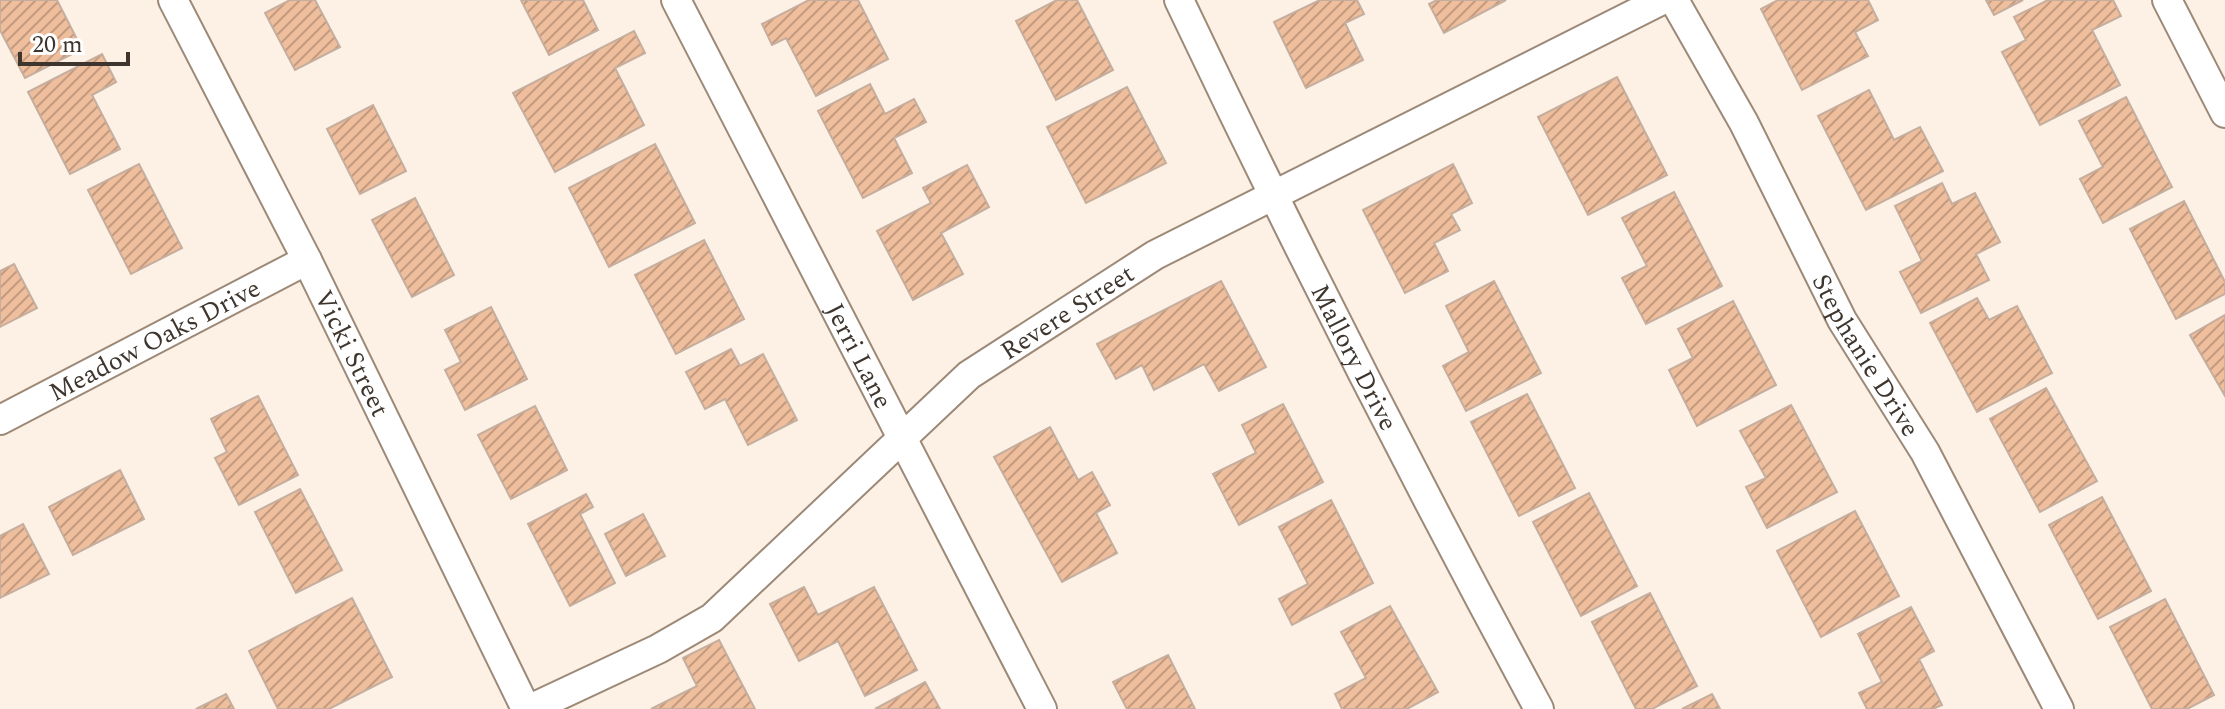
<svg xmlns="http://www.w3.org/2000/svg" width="2225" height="709" viewBox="0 0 2225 709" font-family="Spectral,serif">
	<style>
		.building { fill: url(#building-hatch); stroke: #c5ae9e; stroke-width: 2 }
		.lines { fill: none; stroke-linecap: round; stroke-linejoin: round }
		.street-casing { stroke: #9c8977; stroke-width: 32 }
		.street { stroke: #fff; stroke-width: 28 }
		.labels { text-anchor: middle; stroke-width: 7; stroke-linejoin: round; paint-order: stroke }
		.street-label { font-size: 26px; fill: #3e362e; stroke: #fff }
	</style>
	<defs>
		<pattern id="building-hatch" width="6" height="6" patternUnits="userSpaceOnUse" patternTransform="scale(2)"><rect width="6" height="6" fill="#efbe9c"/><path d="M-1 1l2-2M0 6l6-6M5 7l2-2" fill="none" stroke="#c39b80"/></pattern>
	</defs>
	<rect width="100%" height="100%" fill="#fdf0e4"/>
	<!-- building -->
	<g class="building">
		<path d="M0,0H57L82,49L25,78L0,30Z"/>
		<path d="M290,0H315L340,47L295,70L265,13Z"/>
		<path d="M521,0H583L598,30L549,55Z"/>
		<path d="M809,0H858L888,59L816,96L786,38L772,45L762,24Z"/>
		<path d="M1057,0H1077L1113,70L1056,100L1016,21Z"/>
		<path d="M1320,0H1357L1364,14L1345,23L1363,60L1306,88L1274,22Z"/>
		<path d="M1437,0H1506L1444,33L1429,4Z"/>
		<path d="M1778,0H1868L1878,20L1855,32L1868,56L1802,90L1761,9Z"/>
		<path d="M1986,0H2023L1994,15Z"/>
		<path d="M2048,0H2113L2121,16L2092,30L2120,85L2040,125L2002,52L2026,40L2014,17Z"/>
		<path d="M634,31L645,53L615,68L644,125L555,172L513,93Z"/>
		<path d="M102,54L116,82L92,95L120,149L70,174L28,92Z"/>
		<path d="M1617,77L1667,175L1588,215L1538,117Z"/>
		<path d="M870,84L885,114L914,99L926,122L894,138L912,173L863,198L818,111Z"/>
		<path d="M1127,87L1166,163L1086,203L1047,127Z"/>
		<path d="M1869,90L1894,140L1920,127L1943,171L1866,210L1818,116Z"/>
		<path d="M2126,97L2172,187L2103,223L2080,179L2103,167L2079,121Z"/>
		<path d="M373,105L406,171L360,194L327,129Z"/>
		<path d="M655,144L695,223L609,267L569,188Z"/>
		<path d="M139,164L182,248L131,274L88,190Z"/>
		<path d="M1453,164L1472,203L1451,214L1460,230L1434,243L1448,271L1405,293L1363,210Z"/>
		<path d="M967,165L989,207L941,233L963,274L913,300L877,231L931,203L923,188Z"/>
		<path d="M1942,183L1952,204L1975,193L2000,242L1976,254L1989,280L1921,313L1900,272L1922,261L1895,206Z"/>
		<path d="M1674,192L1722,286L1646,324L1622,278L1647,266L1622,218Z"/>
		<path d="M415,198L454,275L412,297L372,220Z"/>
		<path d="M2184,201L2225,282V294L2176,319L2130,229Z"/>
		<path d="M704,240L744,319L676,354L635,275Z"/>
		<path d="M14,264L37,308L0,327V271Z"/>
		<path d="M1221,281L1266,367L1219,391L1204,364L1154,390L1142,365L1116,379L1097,344Z"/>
		<path d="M1494,281L1541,373L1466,411L1443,366L1469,352L1446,306Z"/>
		<path d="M1977,298L1989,320L2017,306L2052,373L1977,412L1930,323Z"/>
		<path d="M1733,301L1776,385L1697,426L1669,370L1693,358L1678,329Z"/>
		<path d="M491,307L527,379L465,410L445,370L461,362L445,330Z"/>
		<path d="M2225,315V396L2190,335Z"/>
		<path d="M731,349L740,366L763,354L797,420L748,445L725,399L705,409L686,372Z"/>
		<path d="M2046,388L2097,481L2040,512L1990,419Z"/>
		<path d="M1527,394L1575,488L1519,516L1471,422Z"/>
		<path d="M258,396L298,475L239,505L215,458L227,452L211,419Z"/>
		<path d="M1283,404L1323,482L1239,525L1213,474L1256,453L1242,425Z"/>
		<path d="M1791,405L1837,492L1767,528L1746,487L1766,478L1740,431Z"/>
		<path d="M535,406L567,470L511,499L478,435Z"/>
		<path d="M1050,427L1078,480L1092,472L1110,505L1096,513L1117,553L1062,582L994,457Z"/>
		<path d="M120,470L144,519L73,555L49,507Z"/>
		<path d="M300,489L342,570L296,593L255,512Z"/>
		<path d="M1589,493L1637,586L1581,616L1533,522Z"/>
		<path d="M586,494L593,507L580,514L615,583L570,606L528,524Z"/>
		<path d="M2102,497L2151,591L2098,619L2049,525Z"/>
		<path d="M1331,500L1373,583L1292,625L1279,599L1308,584L1279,527Z"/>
		<path d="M1855,511L1899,596L1821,637L1777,551Z"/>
		<path d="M643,514L665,556L626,576L605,534Z"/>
		<path d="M23,524L49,574L0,598V536Z"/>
		<path d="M804,587L818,615L874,587L917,670L865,696L838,641L799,661L770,604Z"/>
		<path d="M1650,593L1697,686L1652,709H1636L1592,622Z"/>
		<path d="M352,598L392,677L329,709H278L249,651Z"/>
		<path d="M2165,599L2214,695L2187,709H2152L2110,627Z"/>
		<path d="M1390,606L1438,692L1407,709H1342L1335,694L1366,678L1341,632Z"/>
		<path d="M1911,607L1934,651L1919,659L1942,705L1933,709H1867L1859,693L1882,682L1858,634Z"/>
		<path d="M719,640L755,709H651L697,686L683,658Z"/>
		<path d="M1168,655L1195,709H1127L1113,682Z"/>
		<path d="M925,682L940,709H875Z"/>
		<path d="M226,694L234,709H196Z"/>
		<path d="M1712,694L1720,709H1682Z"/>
	</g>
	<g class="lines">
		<defs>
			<g id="street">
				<path id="s1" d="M173,0L307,260L526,709"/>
				<path id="s2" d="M676,0L1042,709"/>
				<path id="s3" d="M1179,0C1293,240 1413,476 1539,709"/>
				<path id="s4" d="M1674,0L1744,123L1842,320L1925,452L2059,709"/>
				<path d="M2167,0L2225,113"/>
				<path id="s5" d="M0,420L307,260"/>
				<path id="s6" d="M530,709L658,649L712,618L969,375L1155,255L1662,0"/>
			</g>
		</defs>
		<!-- street casing -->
		<use href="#street" class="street-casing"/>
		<!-- street -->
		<use href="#street" class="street"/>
	</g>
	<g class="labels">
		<!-- street labels -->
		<g class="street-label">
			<text dy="9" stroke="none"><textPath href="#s6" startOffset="674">Revere Street</textPath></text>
			<text dy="9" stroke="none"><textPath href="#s5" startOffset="174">Meadow Oaks Drive</textPath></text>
			<text dy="9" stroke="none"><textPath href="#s1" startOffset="396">Vicki Street</textPath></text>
			<text dy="9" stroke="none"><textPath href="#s4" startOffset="404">Stephanie Drive</textPath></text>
			<text dy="9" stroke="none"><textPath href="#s2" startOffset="400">Jerri Lane</textPath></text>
			<text dy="9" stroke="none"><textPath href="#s3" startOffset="398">Mallory Drive</textPath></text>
		</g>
	</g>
	<!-- scale -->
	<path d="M20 52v12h108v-12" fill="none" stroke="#3e362e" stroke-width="4"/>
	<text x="32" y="52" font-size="24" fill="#3e362e" stroke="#ffffff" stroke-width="6" paint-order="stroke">20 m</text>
</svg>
